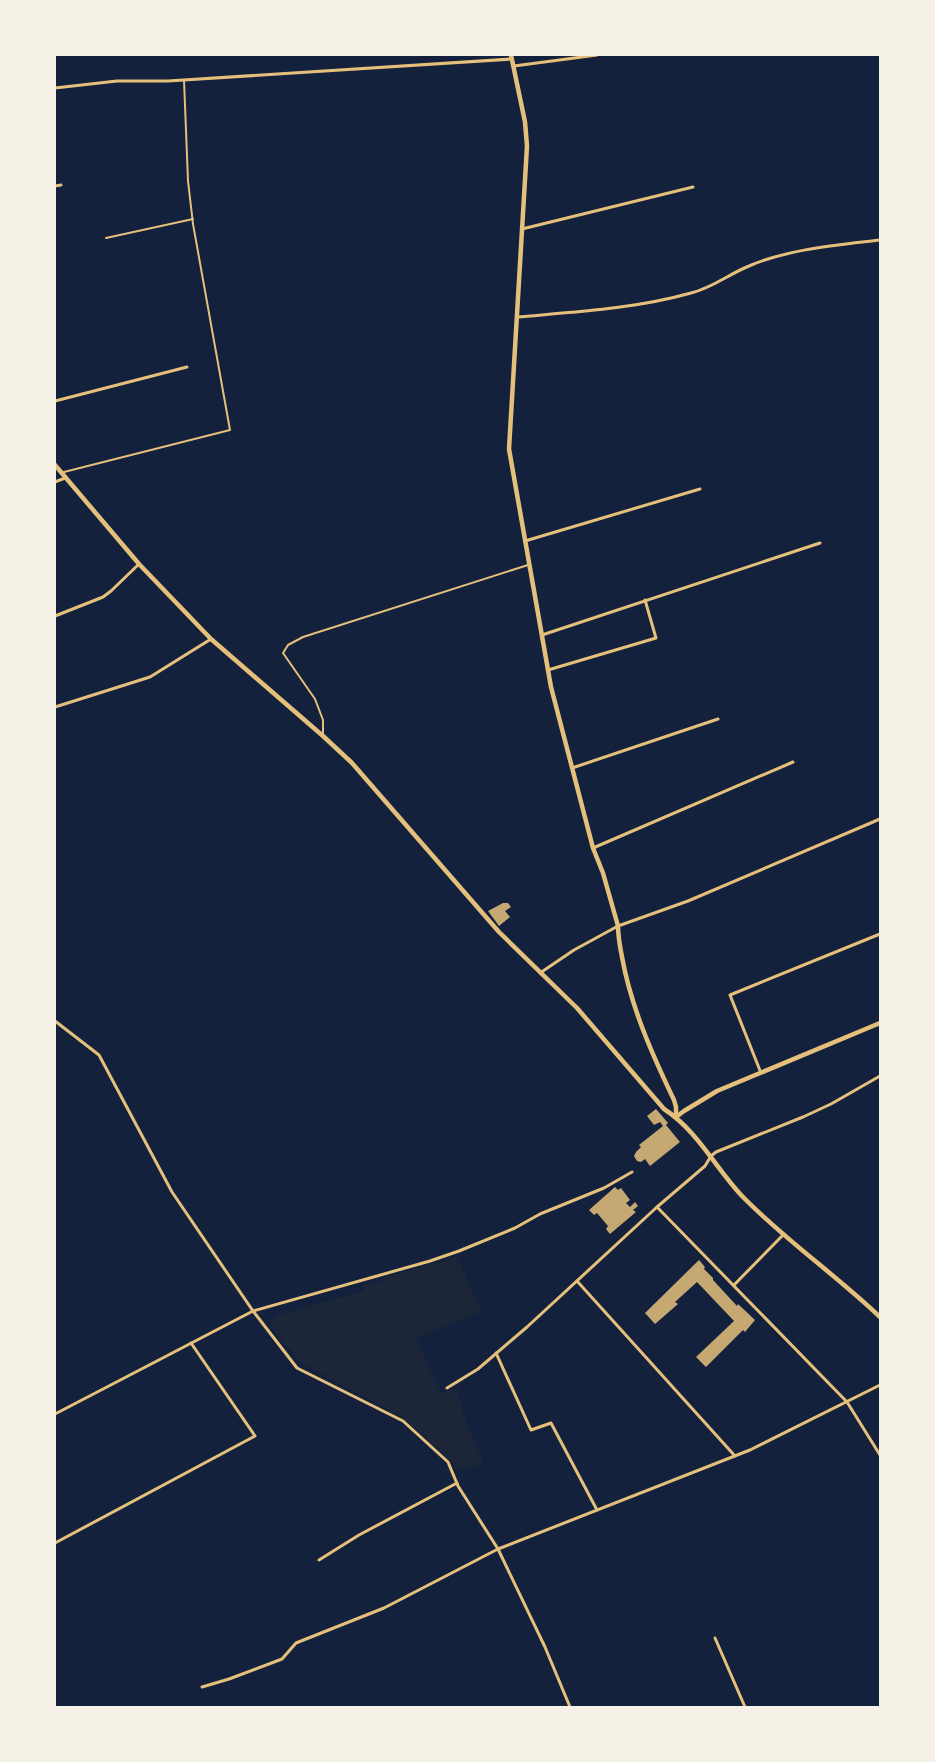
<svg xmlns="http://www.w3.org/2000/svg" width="935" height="1762" viewBox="0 0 935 1762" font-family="Arial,sans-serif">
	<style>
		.green { fill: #1d2539 }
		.building { fill: #c6a872 }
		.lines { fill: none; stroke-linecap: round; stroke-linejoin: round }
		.service { stroke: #e5c07b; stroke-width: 2 }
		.minor { stroke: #e5c07b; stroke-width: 3 }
		.tertiary { stroke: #e5c07b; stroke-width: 4.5 }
		.secondary { stroke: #e5c07b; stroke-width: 4.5 }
	</style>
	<rect width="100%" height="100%" fill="#14213d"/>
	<!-- green -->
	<path class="green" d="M457,1257L481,1311L416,1339L441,1393L457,1387L465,1420L484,1463L459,1471L450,1459L401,1417L303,1364L273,1330L271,1321L277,1315L365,1291L363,1285L382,1281V1278Z"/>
	<!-- building -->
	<g class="building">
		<path d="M503,903H508L511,907L505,911L510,917L499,926L488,911Z"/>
		<path d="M656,1109L668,1123L666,1125L680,1142L650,1166L645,1159L641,1162L637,1161L634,1156L636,1152L641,1147L639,1145L663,1126L660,1122L654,1125L647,1116Z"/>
		<path d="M615,1187L618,1190L621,1188L630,1200L626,1203L630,1207L635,1202L638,1206L633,1210L636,1212L610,1234L606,1229L608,1226L597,1213L594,1215L589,1210Z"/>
		<path d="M699,1260L705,1267L704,1269L713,1278V1280L737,1306L738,1304L755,1320L745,1332L743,1330L706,1367L696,1357L734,1321L697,1282L675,1302L678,1304L655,1324L645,1313Z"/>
	</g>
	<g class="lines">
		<!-- service -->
		<g class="service">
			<path d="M106,238L193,219"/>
			<path d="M64,472L230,430L193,224L188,181L184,80"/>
			<path d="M323,736V720L315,699L283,653L288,645L303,637L528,565"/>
		</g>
		<!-- minor -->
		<g class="minor">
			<path d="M514,66L597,55"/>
			<path d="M55,88L117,81H168L512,59"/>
			<path d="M55,186L61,185"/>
			<path d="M522,229L693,187"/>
			<path d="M517,317C574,312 634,309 691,293C712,288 729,274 749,266C788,249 838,245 880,240"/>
			<path d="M55,401L187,367"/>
			<path d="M55,482L65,478"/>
			<path d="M525,541L700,489"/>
			<path d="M55,616L103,597L111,591L139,564"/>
			<path d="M542,635L820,543"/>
			<path d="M548,670L656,638L645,600"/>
			<path d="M55,707L150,677L211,639"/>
			<path d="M572,768L718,719"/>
			<path d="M593,848L793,762"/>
			<path d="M540,973L574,950L618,926L688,901L880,819"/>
			<path d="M55,1021L99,1055L172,1192L253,1311L297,1368L403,1421L448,1462L458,1486L498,1549L545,1647L570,1707"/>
			<path d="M761,1073L730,995L880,934"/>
			<path d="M657,1207L847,1402L880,1455"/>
			<path d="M577,1281L735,1456"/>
			<path d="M734,1285L784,1234"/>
			<path d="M496,1353L531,1430L551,1423L597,1510"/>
			<path d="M447,1388L478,1369L527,1327L657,1207L705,1166L711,1156L716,1152L803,1117L831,1104L880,1076"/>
			<path d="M55,1414L253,1311L430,1261L459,1251L515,1228L540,1214L604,1188L632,1172"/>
			<path d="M55,1543L255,1436L191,1343"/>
			<path d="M319,1560L359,1535L457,1483"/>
			<path d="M715,1638L745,1707"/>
			<path d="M202,1687L229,1679L282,1659L296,1643L384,1608L498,1549L750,1450L880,1385"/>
		</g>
		<!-- tertiary -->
		<g class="tertiary">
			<path d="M511,55L525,122L527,146L509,449L551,687L593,848L603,873L618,926C618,937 620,947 622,957C631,1007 652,1054 674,1100L676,1107V1117"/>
			<path d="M676,1117L684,1111L717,1091L880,1023"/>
		</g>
		<!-- secondary -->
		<path class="secondary" d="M55,465L139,564L211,639L323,736L352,763L499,932L577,1008L664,1109C698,1131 716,1169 743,1197C785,1240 836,1275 880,1317"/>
	</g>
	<!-- border -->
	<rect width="935" height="1762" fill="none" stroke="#f6f1e7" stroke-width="112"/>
</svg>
